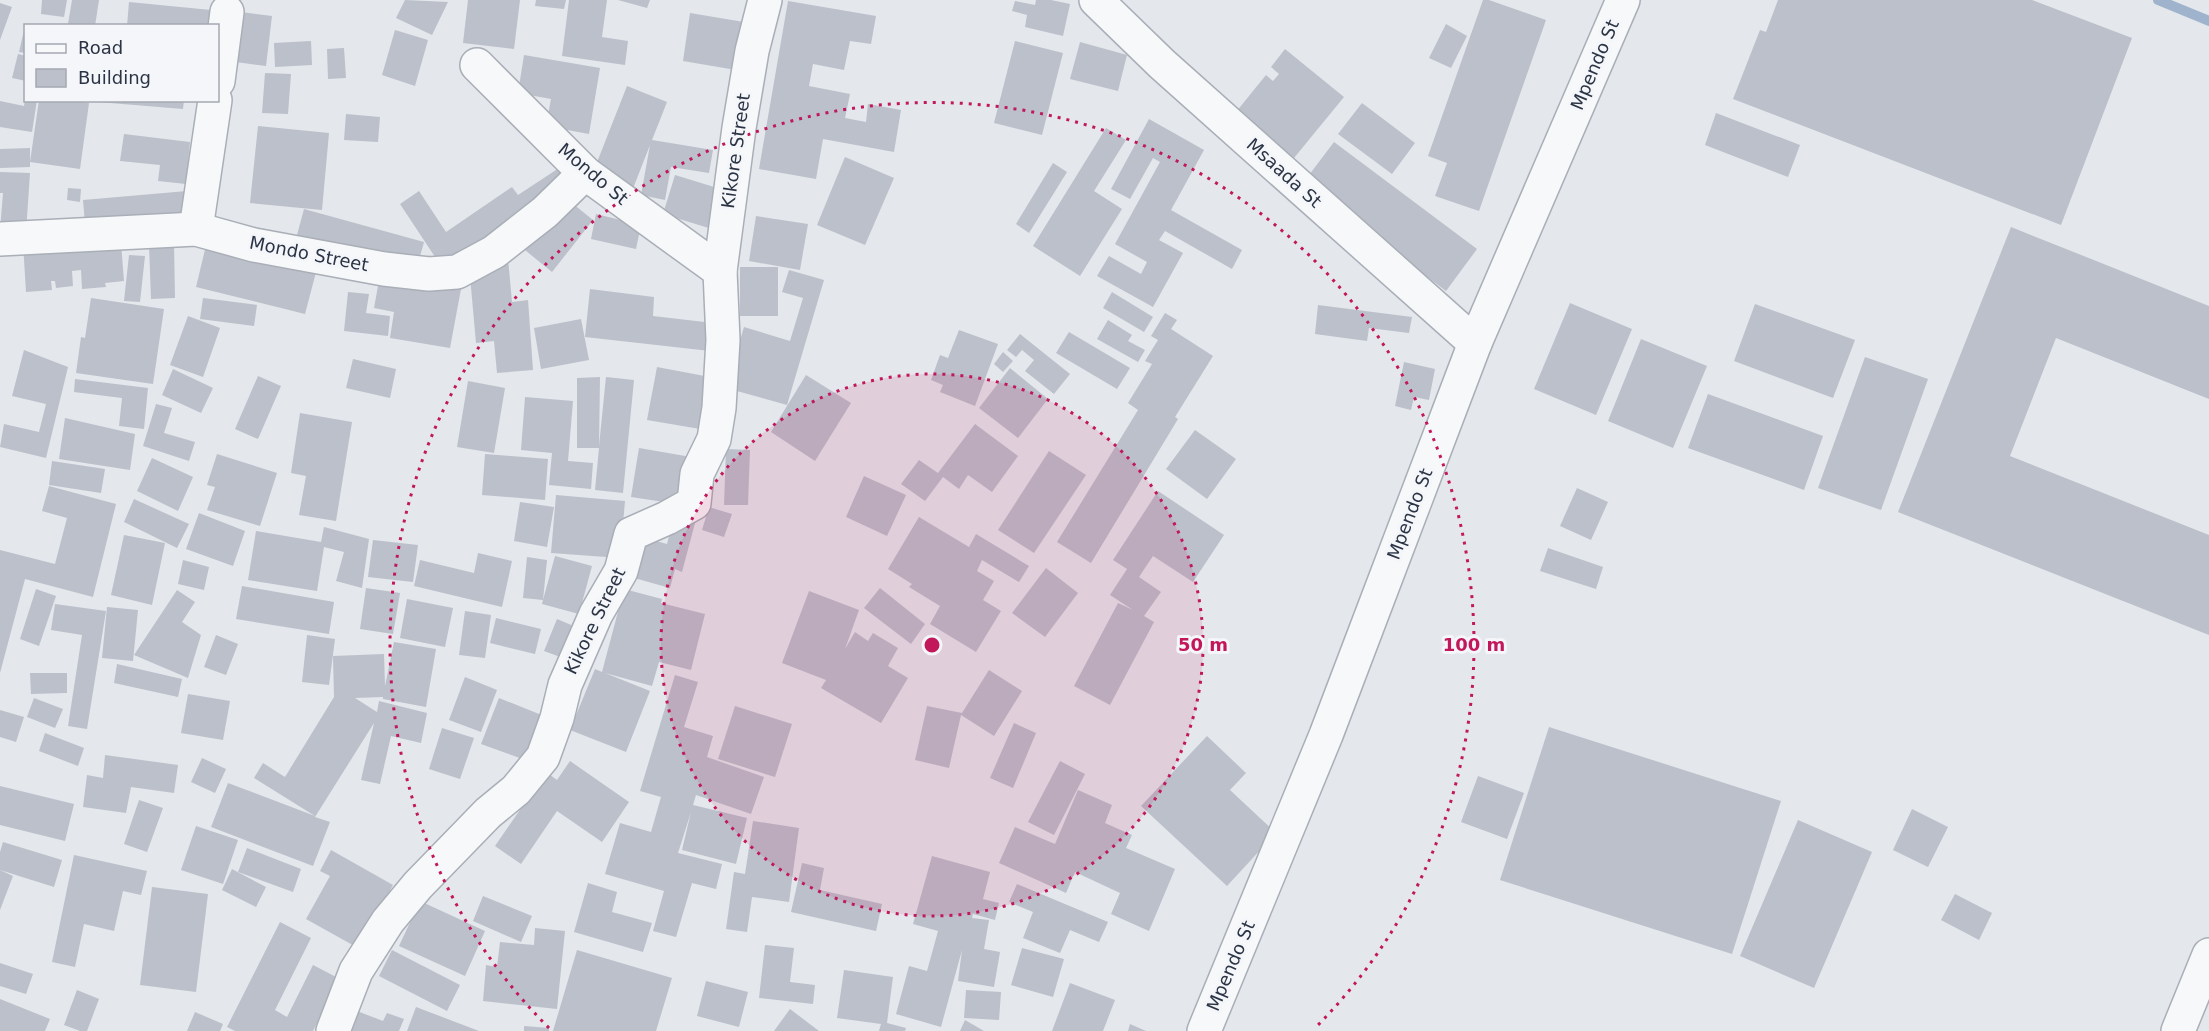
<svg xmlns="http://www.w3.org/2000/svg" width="2209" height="1031" viewBox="0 0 2209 1031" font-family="'DejaVu Sans',sans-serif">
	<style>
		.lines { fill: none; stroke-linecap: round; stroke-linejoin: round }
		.stream { stroke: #9fb4cc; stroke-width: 10 }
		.building { fill: #bbc0ca }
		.minor-casing { stroke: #a9aeb7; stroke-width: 36 }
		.minor { stroke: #f7f8fa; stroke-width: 33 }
		.ring { fill: none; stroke: #c2185b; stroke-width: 3; stroke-dasharray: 3 6 }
		.labels { text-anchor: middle; stroke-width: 6; stroke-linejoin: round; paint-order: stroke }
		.street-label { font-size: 18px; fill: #2b3445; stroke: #f4f6f9 }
		.centre { fill: #c2185b; stroke: #f4f6f9; stroke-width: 3 }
		.ring-label { font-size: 18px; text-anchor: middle; font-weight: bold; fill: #c2185b; stroke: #f4f6f9; stroke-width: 6; stroke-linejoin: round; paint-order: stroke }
	</style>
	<rect width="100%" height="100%" fill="#e4e7ec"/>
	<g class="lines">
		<!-- stream -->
		<path class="stream" d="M2158,0L2209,21"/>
	</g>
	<!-- building -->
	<g class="building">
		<path d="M42,0H67L64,17L41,14Z"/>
		<path d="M72,0H99L95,26L68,24Z"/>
		<path d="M405,0L448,2L432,35L396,18Z"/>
		<path d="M468,0H520L514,49L463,43Z"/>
		<path d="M536,0H566L564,9L535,6Z"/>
		<path d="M569,0H607L602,37L628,41L625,65L562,56Z"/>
		<path d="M618,0H650L647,8Z"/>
		<path d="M1036,0H1051L1070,4L1063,36L1025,27L1027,15L1012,11L1015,1L1035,5Z"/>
		<path d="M1483,0H1489L1546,20L1479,211L1435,196L1447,163L1428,156Z"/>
		<path d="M1778,0H2032L2132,38L2061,225L1733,99L1760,30L1766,32Z"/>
		<path d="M788,1L876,16L871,44L850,41L844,70L813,64L809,86L850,94L845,118L866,122L868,104L901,110L894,152L823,139L816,179L759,169Z"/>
		<path d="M129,2L211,10L209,26H127Z"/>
		<path d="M0,3L12,7L0,40Z"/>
		<path d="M234,11L272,16L266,66L228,61Z"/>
		<path d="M690,13L744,22L736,70L683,61Z"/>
		<path d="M1446,24L1467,36L1451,68L1429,58Z"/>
		<path d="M25,26H26V53L19,52Z"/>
		<path d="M395,30L428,40L415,86L382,75Z"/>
		<path d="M311,41L312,65L275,67L274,43Z"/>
		<path d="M1015,41L1063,53L1042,135L994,123Z"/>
		<path d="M1080,42L1127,55L1118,91L1070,79Z"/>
		<path d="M344,48L346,78L328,79L327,49Z"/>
		<path d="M1285,49L1344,97L1294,158L1236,112L1266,75L1273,81L1279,74L1271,67Z"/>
		<path d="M18,54L26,56V81L12,78Z"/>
		<path d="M524,55L600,68L589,134L546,126L551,99L518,93Z"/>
		<path d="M265,73L291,74L288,114L262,113Z"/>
		<path d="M627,86L667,102L652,140L713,150L709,173L671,167L665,200L641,195L650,145L632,191L592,175Z"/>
		<path d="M25,100H37L32,132L0,127V101L24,106Z"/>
		<path d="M39,100H68L89,103L80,169L30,162Z"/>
		<path d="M98,100H184L183,109L98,102Z"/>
		<path d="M1362,103L1415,143L1392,174L1338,134Z"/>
		<path d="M1716,113L1800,145L1788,177L1705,145Z"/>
		<path d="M346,114L380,117L378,142L344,140Z"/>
		<path d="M1149,119L1204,150L1171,210L1242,250L1232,269L1165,231L1159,240L1183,253L1153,307L1097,276L1109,256L1141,274L1147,262L1115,244L1160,162L1153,158L1130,199L1111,189Z"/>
		<path d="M258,126L329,133L322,210L250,203Z"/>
		<path d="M1106,128L1126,140L1094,191L1122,209L1080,276L1033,246Z"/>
		<path d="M124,134L190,142L186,184L158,181L160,165L120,161Z"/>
		<path d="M1334,142L1477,249L1446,291L1303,183Z"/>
		<path d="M30,148V167L0,168V149Z"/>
		<path d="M845,157L894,178L865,245L817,225Z"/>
		<path d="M1053,163L1067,172L1029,233L1016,224Z"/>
		<path d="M559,168L576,193L567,199L593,220L552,272L520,246L508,258L512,302L528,300L533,370L497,373L494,341L476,343L469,265L449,278L400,204L419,191L446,232L512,187L518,195Z"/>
		<path d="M0,172L30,173L26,232L0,230L3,193H0Z"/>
		<path d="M675,175L724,190L712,229L663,214Z"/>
		<path d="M68,188L81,189L80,202L67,200Z"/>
		<path d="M187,191L190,215L85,224L83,200Z"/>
		<path d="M304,209L424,242L417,267L297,235Z"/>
		<path d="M596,214L641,225L636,249L591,239Z"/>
		<path d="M756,216L808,224L800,270L749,261Z"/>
		<path d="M2011,227L2209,306V399L2056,338L2010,456L2209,535V635L1898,512Z"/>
		<path d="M210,229L320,257L305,314L196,287Z"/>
		<path d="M23,243H121L124,281L105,283L106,287L82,289L81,270L72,271L73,286L56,288L55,281H51L52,290L26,292Z"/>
		<path d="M174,243L175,298L151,299L149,244Z"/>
		<path d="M129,255L145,256L140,302L124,301Z"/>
		<rect x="740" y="267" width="38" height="49"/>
		<path d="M789,270L824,280L787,405L726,388L744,327L790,341L803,298L782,292Z"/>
		<path d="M380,275L461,289L450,348L390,338L394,312L374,308Z"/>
		<path d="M590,289L654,297L653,316L713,323L710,351L585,337Z"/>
		<path d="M348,292L369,294L366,313L390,316L388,336L344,331Z"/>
		<path d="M1112,292L1153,317L1144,332L1103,308Z"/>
		<path d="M91,298L164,309L153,384L76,373L81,337L85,338Z"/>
		<path d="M203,298L257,305L254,326L200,319Z"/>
		<path d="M1570,303L1632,329L1596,415L1534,389Z"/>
		<path d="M1755,304L1855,340L1833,398L1734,361Z"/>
		<path d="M1318,305L1412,317L1409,333L1369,328L1367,341L1315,334Z"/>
		<path d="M1165,313L1177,320L1171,329L1213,356L1175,417L1178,419L1091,563L1057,542L1138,410L1128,403L1152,364L1145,361L1158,340L1151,336Z"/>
		<path d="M188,316L220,328L203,377L170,365Z"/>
		<path d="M581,319L589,360L541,369L534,328Z"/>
		<path d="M1108,320L1132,335L1128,341L1145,350L1138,362L1097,339Z"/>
		<path d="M959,330L998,344L975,406L940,392L943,385L931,380L940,355L948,358Z"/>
		<path d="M1069,332L1130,368L1117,389L1056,353Z"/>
		<path d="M1020,334L1070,374L1054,394L1025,371L1034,360L1022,350L1016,357L1007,350Z"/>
		<path d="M1641,339L1707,366L1673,448L1608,421Z"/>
		<path d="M24,350L68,367L46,458L0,447L4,424L39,432L46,404L12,396Z"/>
		<path d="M1003,352L1013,361L1003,372L994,364Z"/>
		<path d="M1865,357L1928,379L1881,510L1818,488Z"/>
		<path d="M353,359L396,369L390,398L346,388Z"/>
		<path d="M1404,362L1435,369L1429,400L1414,397L1411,410L1395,406Z"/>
		<path d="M657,367L715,378L706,430L647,420Z"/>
		<path d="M1010,368L1048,399L1018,438L979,408Z"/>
		<path d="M173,369L213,388L201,413L162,395Z"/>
		<path d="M806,375L851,403L815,461L771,432Z"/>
		<path d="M258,376L281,386L258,439L235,429Z"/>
		<path d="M600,377L599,446L606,377L634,380L623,493L595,490L599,448H577V378Z"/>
		<path d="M75,379L148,388L144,429L119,426L122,398L74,392Z"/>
		<path d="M468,381L505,388L494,453L457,447Z"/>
		<path d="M1708,394L1823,436L1804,490L1688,448Z"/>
		<path d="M525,397L573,401L568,461L593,463L591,489L549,485L552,453L521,450Z"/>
		<path d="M156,404L172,408L164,433L195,442L189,461L143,446Z"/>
		<path d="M300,413L352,422L336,521L299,515L306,476L291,473Z"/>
		<path d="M65,418L135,434L130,470L59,459Z"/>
		<path d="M975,424L1018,456L992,492L968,475L959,489L943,477L925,501L901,484L919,460L938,473Z"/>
		<path d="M1195,430L1236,459L1207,499L1166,469Z"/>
		<path d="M639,448L691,457L684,505L631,497Z"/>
		<path d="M726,449L750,450L748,505H724Z"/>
		<path d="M1049,451L1086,475L1034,553L998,530Z"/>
		<path d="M217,454L277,473L260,526L207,510L215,487L207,485Z"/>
		<path d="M485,454L548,459L545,500L482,495Z"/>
		<path d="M152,458L193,477L178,511L137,491Z"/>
		<path d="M52,461L105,469L101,493L49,485Z"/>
		<path d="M864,476L906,495L887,536L846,517Z"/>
		<path d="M49,486L116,504L93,597L25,579L0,673V550L55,564L67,518L42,511Z"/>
		<path d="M1577,488L1608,502L1591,540L1560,526Z"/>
		<path d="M1158,491L1224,535L1193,582L1153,556L1139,577L1161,592L1144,616L1154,622L1110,705L1074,686L1118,603L1133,610L1110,595L1127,569L1113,560Z"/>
		<path d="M556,495L625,501L620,558L551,553Z"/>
		<path d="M134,499L189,524L177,548L124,522Z"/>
		<path d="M520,502L554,507L547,547L514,541Z"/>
		<path d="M709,507L732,514L724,537L702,530Z"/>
		<path d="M199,513L245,531L233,566L186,549Z"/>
		<path d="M674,517L695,523L682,572L675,569L670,588L627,576L638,536L667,544Z"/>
		<path d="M919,517L969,547L976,534L1029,566L1019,582L982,560L977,571L994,581L983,600L1001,611L976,652L930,624L940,606L909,587L912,584L888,569Z"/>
		<path d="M324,527L369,539L362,588L336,581L344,552L324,547L317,591L248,580L256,531L321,542Z"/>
		<path d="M124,535L165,543L152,605L111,595Z"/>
		<path d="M373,540L418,545L413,582L368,577Z"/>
		<path d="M1548,548L1603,567L1596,589L1540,571Z"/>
		<path d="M478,553L512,561L502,607L414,586L420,560L474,573Z"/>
		<path d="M555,556L592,566L579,614L542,604L543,600L523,598L527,557L547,560L543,600Z"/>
		<path d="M183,560L209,567L204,590L178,584Z"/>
		<path d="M1046,568L1078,593L1045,637L1012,613Z"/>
		<path d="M242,586L334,602L329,634L236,619Z"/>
		<path d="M366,588L400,593L393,634L360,629Z"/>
		<path d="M880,588L925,624L911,644L864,608Z"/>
		<path d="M36,589L56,596L39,646L20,639Z"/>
		<path d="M624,589L662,599L661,603L705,614L691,670L659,662L652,686L605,673L650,691L626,752L570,730L595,669L602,672Z"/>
		<path d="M177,590L195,602L182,622L201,635L188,678L134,655Z"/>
		<path d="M809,591L859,610L845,649L855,632L868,641L873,633L898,648L888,666L908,678L881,723L821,688L826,680L782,663Z"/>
		<path d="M407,599L453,608L445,647L400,638Z"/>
		<path d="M55,604L106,611L87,729L68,726L82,635L51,630Z"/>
		<path d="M107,607L138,610L133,661L102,658Z"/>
		<path d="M465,611L491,615L485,658L459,655Z"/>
		<path d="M496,618L541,629L535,654L490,643Z"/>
		<path d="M557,619L576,627L563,658L544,651Z"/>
		<path d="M216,635L238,644L226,675L204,667Z"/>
		<path d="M307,635L335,639L329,685L302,682Z"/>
		<path d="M394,642L436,649L426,707L383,699V697L355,698L377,712L379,701L427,713L421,743L391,736L380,784L361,780L374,723L315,817L330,822L313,866L211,827L228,783L315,816L254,778L263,763L285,777L334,697L333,656L384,654L385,686Z"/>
		<path d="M117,664L182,679L178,697L114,683Z"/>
		<path d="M989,670L1022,691L994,736L961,715L949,768L915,760L927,706L962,713Z"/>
		<path d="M30,673H67V693L31,694Z"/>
		<path d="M675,675L698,682L684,727L713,736L707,757L764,777L751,814L696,795L693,805L747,818L736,864L682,850L691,812L678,853L722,864L716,889L692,883L676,937L653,931L664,891L605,874L620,823L651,832L661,797L640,791Z"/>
		<path d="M465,677L497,690L481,732L449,720Z"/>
		<path d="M188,694L230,701L223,740L181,733Z"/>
		<path d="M34,698L63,709L55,728L27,717Z"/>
		<path d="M499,698L549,718L533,763L481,744Z"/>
		<path d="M735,706L792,724L775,777L718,759Z"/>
		<path d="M0,710L24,717L16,742L0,737Z"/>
		<path d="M1014,723L1036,733L1013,788L990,778Z"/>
		<path d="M1549,727L1781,801L1732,954L1500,880Z"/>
		<path d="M442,728L474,738L460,779L429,769Z"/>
		<path d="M45,733L84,748L78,766L39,751Z"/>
		<path d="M1207,736L1246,773L1230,790L1276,833L1227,886L1141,806Z"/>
		<path d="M105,755L178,765L174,793L131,787L126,813L83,807L87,775L103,778Z"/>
		<path d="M202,758L226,769L215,793L191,782Z"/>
		<path d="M570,761L629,802L602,842L557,811L521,864L495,846L546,772L557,780Z"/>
		<path d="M1060,761L1085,774L1054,835L1028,822Z"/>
		<path d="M1478,776L1524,793L1507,839L1461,822Z"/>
		<path d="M0,786L74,804L65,841L0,825Z"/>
		<path d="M1078,790L1112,805L1105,823L1132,835L1126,848L1175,869L1149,931L1111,914L1120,893L1075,872L1066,893L999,863L1015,827L1055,844Z"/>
		<path d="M139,800L163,808L147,852L124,844Z"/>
		<path d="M1912,809L1948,827L1928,867L1893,850Z"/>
		<path d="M1798,820L1872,852L1814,988L1740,956Z"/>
		<path d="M753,821L799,828L789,902L752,897L747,932L726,929L734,872L745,874Z"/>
		<path d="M196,826L238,840L223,884L181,870Z"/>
		<path d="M3,842L62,860L54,887L0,870V852Z"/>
		<path d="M247,848L301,869L293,892L238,872Z"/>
		<path d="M331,850L393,885L358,948L306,919L330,876L320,871Z"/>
		<path d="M74,855L147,871L141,895L123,891L114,931L84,924L75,967L52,962Z"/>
		<path d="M932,856L990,872L983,899L999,903L995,920L973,914L972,918L989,920L984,949L1000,952L994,987L958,981L962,950L941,1027L896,1014L909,966L927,971L938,931L913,924Z"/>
		<path d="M802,863L824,868L820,890L882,904L876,931L791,912Z"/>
		<path d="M232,869L266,887L256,907L222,890Z"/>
		<path d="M0,870L13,876L0,910Z"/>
		<path d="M588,883L617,892L612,912L652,923L643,952L574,932Z"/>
		<path d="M1017,884L1108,922L1099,942L1070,930L1060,953L1023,938L1033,912L1009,902Z"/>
		<path d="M152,887L208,894L196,992L140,985Z"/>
		<path d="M1955,894L1992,913L1979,940L1941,920Z"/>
		<path d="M483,896L532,916L521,942L473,921Z"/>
		<path d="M420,901L485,931L465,976L399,946Z"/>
		<path d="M280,922L311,938L275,1010L287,1017L313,965L340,979L313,1031H235L227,1027Z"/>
		<path d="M535,928L565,931L557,1009L483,1001L486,965L497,967L500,942L534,945Z"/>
		<path d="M765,945L794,948L790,982L815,985L813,1004L759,998Z"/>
		<path d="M1022,948L1064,959L1053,997L1011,985Z"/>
		<path d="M392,950L460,985L447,1011L379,976Z"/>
		<path d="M577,950L672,978L656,1031H553Z"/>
		<path d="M0,963L33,974L26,994L0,986Z"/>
		<path d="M844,970L893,977L887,1023L906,1028L905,1031H879L881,1024L837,1018Z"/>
		<path d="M706,981L748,992L739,1027L697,1016Z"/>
		<path d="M1070,983L1115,1000L1103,1031H1052Z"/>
		<path d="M77,990L99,999L87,1031H80L64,1025Z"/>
		<path d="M966,990L1001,992L999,1020L964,1018Z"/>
		<path d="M0,999L50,1019L45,1031H0Z"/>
		<path d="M416,1007L479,1031H407Z"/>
		<path d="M790,1009L819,1031H774Z"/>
		<path d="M357,1011L383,1021L387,1013L404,1019L399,1031H350Z"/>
		<path d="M195,1012L223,1024L220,1031H187Z"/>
		<path d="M965,1020L984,1031H960Z"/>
		<path d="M1130,1024L1146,1031H1128Z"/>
		<path d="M524,1026L549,1028V1031H524Z"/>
	</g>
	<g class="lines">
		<defs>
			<g id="minor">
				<path d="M1096,0L1162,64L1475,343"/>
				<path d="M477,65L585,173L720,271"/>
				<path d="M218,81L227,12"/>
				<path d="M196,229L215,100"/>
				<path d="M0,239L196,229L254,245L384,269L429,274L457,272L494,252L545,212L585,173"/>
				<path d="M333,1031L356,971L388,921L418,885L488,813L516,790L543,757L557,718L565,685L596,614L621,571L631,534L667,518L694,503L697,474L714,439L719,408L723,340L720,271L739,128L752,51L765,0"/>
				<path d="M1204,1031L1326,735L1475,343L1623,0"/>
				<path d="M2178,1031L2209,955"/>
			</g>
		</defs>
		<!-- minor casing -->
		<use href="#minor" class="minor-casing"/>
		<!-- minor -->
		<use href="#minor" class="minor"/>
	</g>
	<!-- distance rings -->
	<circle cx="932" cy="645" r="271" fill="#c2185b" fill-opacity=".12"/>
	<g class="ring">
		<circle cx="932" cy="645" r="271"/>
		<path d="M549 1028A542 542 0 1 1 1315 1028"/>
	</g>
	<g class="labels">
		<!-- street labels -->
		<g class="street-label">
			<text transform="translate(1595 65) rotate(-67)" y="6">Mpendo St</text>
			<text transform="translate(736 151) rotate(-82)" y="6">Kikore Street</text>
			<text transform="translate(1284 173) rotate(42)" y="6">Msaada St</text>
			<text transform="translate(593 174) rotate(40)" y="6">Mondo St</text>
			<text transform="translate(309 254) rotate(11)" y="6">Mondo Street</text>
			<text transform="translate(1410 514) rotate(-69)" y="6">Mpendo St</text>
			<text transform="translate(595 621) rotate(-64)" y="6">Kikore Street</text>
			<text transform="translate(1231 966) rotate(-67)" y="6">Mpendo St</text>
		</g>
	</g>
	<circle cx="932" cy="645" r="9" class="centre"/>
	<g class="ring-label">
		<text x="1203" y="651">50 m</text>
		<text x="1474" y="651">100 m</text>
	</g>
	<!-- legend -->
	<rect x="24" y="24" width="195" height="78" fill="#f4f6f9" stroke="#a4a8b1" stroke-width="1.5"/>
	<rect x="36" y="44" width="30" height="9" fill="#f7f8fa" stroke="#a4a8b1" stroke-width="1.5"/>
	<text x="78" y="54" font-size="18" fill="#2b3445">Road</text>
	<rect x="36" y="69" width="30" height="18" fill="#bbc0ca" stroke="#a4a8b1" stroke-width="1.5"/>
	<text x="78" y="84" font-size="18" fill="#2b3445">Building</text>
</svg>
